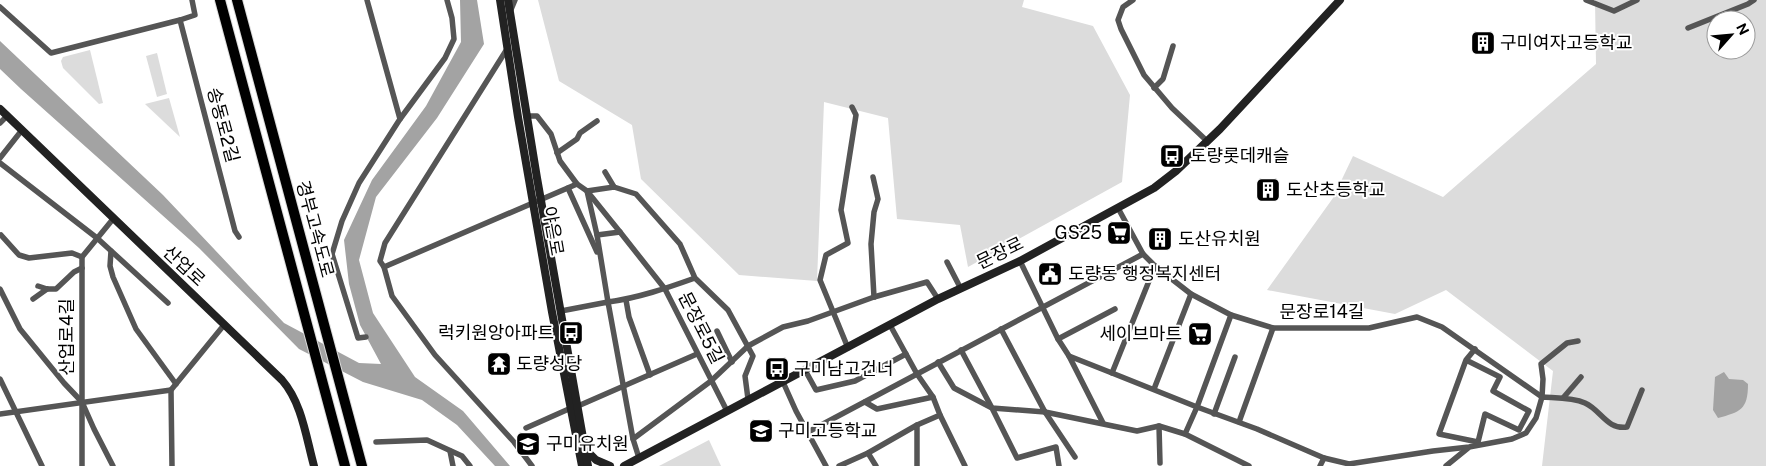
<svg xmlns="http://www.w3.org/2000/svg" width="1766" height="466" viewBox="0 0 1766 466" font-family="'Public Sans','Noto Sans KR',sans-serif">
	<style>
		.green { fill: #dcdcdc; fill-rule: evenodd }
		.water { fill: #a3a3a3 }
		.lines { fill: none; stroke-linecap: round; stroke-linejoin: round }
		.highway-casing { stroke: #dbdbdb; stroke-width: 12 }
		.street { stroke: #555; stroke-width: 5.5 }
		.secondary { stroke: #222; stroke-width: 8 }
		.highway { stroke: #000; stroke-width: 10 }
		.labels { text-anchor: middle; stroke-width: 4; stroke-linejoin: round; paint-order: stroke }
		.poi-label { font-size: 18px; fill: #000; stroke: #fff; text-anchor: start }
		.street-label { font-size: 18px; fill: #000; stroke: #fff }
	</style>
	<rect width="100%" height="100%" fill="#fff"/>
	<!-- green -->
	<g class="green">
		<path d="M538,0H1024L1022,7L1093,26L1130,95L1122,182L968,267L960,225L897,219L888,118L824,102L817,281L739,275L641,179L632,125L559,81Z"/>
		<path d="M1595,0H1766V466H1542L1553,371L1446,290L1395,314L1267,290L1333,198L1353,156L1443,197L1596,64ZM1716,20H1746V50H1716Z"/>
		<path d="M90,50L103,103L99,104L63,68L61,61L63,57Z"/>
		<path d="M157,53L167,94L157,97L146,56Z"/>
		<path d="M169,98L180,137L145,104Z"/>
		<path d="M709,440L721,466H659Z"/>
	</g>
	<!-- water -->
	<g class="water">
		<path d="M460,0H477L484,44L437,118L376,197L359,260L373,313L415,377L463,411L510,466H495L457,425L422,400L363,382L299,349L199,248L21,89L0,69V41L163,195L284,323L359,363L381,364L360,325L349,284L344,240L372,180L426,106L461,42Z"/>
		<path d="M1724,372L1729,379L1743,380L1748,384C1748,410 1740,412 1718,418L1713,410L1715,377Z"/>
	</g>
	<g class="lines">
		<defs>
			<g id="highway">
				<path d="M220,0L345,466"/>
				<path d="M237,0L362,466"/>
			</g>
		</defs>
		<!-- highway casing -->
		<use href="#highway" class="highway-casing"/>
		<!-- street -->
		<g class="street">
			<path d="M367,0L400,119"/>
			<path d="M1133,0L1123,7L1118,20L1121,29L1144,75L1172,108L1207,141"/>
			<path d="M1586,0L1614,11L1637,0"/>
			<path d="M0,7L51,53L180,20L235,231L239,237"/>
			<path d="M510,12L515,0"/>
			<path d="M180,20L195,15L192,0"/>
			<path d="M1688,28L1748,4L1754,0"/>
			<path d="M507,49L385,243L380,261L384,267L392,296L435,355L514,442L532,466"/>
			<path d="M1154,88L1163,79L1173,46"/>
			<path d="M527,116H537L551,134L560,161L577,184L587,191L620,232L597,235"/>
			<path d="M0,123L7,116"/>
			<path d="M557,153L577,139L580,133L597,121"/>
			<path d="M0,158L22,130"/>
			<path d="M0,163L97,238L168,303"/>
			<path d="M605,172L614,187"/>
			<path d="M873,177L878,199L874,212L871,244L874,297"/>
			<path d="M568,188L597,252"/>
			<path d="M1118,208L1143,254L1155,266L1191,294L1231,315L1273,328H1369L1417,317L1442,327L1542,397"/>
			<path d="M620,232L665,289L727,411"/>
			<path d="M1,235L19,255L29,258L72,253L82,257"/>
			<path d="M111,251L110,266L113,277L136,329L176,384"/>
			<path d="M1020,261L1058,339L1069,356L1112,373L1155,266"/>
			<path d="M947,262L961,289"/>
			<path d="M384,267L577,184"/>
			<path d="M695,278C667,288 638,298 608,302L597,235L587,191L614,187L636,194L680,244L695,278L728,310L753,356L745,376L748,399"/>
			<path d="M38,286L47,289H56L74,272L82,268"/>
			<path d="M0,289L20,329L64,383L82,402L94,429L113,466"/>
			<path d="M33,299L47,289"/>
			<path d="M626,300L629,317L650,375"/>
			<path d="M561,311L608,302L633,439"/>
			<path d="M890,325L917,374L933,397L940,415L917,425"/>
			<path d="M717,331L732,362"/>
			<path d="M366,337L358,338L332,254L342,221L359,183L400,119L445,58L454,39L452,18L447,0"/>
			<path d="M1058,339L1115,309"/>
			<path d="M848,348L820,280L826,255L848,243L841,210L856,115L852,107"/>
			<path d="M961,350L992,408L1045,412L1001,329"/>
			<path d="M1069,356L1103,423"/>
			<path d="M1466,360L1500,377L1493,391L1529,411L1519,430L1485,414L1478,442L1439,434L1466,360L1475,349"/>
			<path d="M938,362L954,388L992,408L1017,458L1056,447L1059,466"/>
			<path d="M805,370L816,390L855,381L906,354"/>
			<path d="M1112,373L1197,407L1231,315"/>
			<path d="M0,379L42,466"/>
			<path d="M783,382L796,411L826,466"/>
			<path d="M1154,389L1191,294"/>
			<path d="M1542,397L1543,379L1541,364L1567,343L1578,341"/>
			<path d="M1563,398L1581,377"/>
			<path d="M865,402L877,409L933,397"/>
			<path d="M578,406L697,354"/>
			<path d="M1045,412L1137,431L1159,426L1185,434L1249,466"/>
			<path d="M1045,412L1075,457"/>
			<path d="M0,414L171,390"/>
			<path d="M1214,414L1235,357"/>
			<path d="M940,415L965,466"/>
			<path d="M1239,422L1273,328"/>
			<path d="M1159,426L1160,463"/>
			<path d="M526,428L571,408"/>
			<path d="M808,432L1143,254"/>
			<path d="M1185,434L1197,407L1257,429L1324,458L1349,464L1433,451L1469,447L1512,439L1526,433L1536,418L1542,397C1555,398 1572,397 1585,403C1601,410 1607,430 1627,427L1642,390"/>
			<path d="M376,442L427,440L462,456L470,466"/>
			<path d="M450,451L453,466"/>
			<path d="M868,453L876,466"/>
			<path d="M639,458L633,439L711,381L748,346L783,327L808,321L874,297L927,282L938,299"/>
			<path d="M82,466V257L113,219"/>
			<path d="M172,466L171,390L224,325"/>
			<path d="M839,466L868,453L917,425V466"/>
			<path d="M1320,466L1324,458"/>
			<path d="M1446,466L1468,448"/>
		</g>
		<!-- secondary -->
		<g class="secondary">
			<path d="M500,0L518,117L552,312L582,466"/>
			<path d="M508,0L537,178L588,466"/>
			<path d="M0,109L282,380C302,403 306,437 314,466"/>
			<path d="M585,449L596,460L610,466"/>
			<path d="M624,466L938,299L1020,261L1154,188L1176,171L1220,129L1340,0"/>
		</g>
		<!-- highway -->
		<use href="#highway" class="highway"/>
	</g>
	<!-- icons -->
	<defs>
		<symbol id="building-square" viewBox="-11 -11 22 22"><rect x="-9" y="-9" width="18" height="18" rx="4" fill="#000" stroke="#fff"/><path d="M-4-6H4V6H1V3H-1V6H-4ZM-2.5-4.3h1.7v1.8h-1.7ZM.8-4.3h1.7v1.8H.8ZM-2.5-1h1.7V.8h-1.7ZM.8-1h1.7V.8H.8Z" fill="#fff"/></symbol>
		<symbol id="bus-square" viewBox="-11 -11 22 22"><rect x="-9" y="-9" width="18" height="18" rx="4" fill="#000" stroke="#fff"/><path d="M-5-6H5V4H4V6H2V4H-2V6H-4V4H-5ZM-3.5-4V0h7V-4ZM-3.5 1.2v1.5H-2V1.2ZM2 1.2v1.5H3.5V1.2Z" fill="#fff"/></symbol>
		<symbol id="supermarket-square" viewBox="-11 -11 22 22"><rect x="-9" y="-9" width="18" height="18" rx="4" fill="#000" stroke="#fff"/><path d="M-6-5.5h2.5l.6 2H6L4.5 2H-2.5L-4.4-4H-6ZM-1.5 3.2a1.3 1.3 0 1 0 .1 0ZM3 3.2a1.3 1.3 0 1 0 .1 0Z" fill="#fff"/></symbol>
		<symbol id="civic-square" viewBox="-11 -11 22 22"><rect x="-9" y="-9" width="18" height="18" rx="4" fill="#000" stroke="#fff"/><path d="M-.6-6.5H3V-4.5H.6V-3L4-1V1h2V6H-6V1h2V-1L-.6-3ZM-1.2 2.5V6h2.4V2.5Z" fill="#fff"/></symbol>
		<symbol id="temple-square" viewBox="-11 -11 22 22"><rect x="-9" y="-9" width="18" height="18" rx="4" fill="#000" stroke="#fff"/><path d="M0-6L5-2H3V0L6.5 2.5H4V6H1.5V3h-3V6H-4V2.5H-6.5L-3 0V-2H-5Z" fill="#fff"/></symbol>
		<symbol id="school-square" viewBox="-11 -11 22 22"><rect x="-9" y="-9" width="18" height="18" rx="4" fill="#000" stroke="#fff"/><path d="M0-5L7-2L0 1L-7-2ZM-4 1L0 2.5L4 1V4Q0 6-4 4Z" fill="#fff"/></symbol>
	</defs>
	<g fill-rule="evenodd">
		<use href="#building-square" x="1469" y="29" width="28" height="28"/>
		<use href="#bus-square" x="1158" y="142" width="28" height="28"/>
		<use href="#building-square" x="1254" y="176" width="28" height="28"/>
		<use href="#supermarket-square" x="1105" y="219" width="28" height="28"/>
		<use href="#building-square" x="1146" y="225" width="28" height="28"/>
		<use href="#civic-square" x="1036" y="260" width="28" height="28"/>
		<use href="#bus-square" x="557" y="319" width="28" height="28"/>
		<use href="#supermarket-square" x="1186" y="320" width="28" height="28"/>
		<use href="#temple-square" x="485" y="350" width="28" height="28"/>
		<use href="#bus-square" x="763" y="355" width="28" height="28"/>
		<use href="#school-square" x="747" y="417" width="28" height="28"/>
		<use href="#school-square" x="514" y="430" width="28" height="28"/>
	</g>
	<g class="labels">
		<!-- poi labels -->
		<g class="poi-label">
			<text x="1500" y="49">구미여자고등학교</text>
			<text x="1190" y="162">도량롯데캐슬</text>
			<text x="1286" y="196">도산초등학교</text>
			<text x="1102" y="239" text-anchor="end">GS25</text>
			<text x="1178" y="245">도산유치원</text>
			<text x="1068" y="280">도량동 행정복지센터</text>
			<text x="554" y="339" text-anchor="end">럭키원앙아파트</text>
			<text x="1182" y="340" text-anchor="end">세이브마트</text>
			<text x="516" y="370">도량성당</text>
			<text x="794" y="375">구미남고건너</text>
			<text x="778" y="437">구미고등학교</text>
			<text x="546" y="450">구미유치원</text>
		</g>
		<!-- street labels -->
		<g class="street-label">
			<text transform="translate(223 125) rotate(75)" y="6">송동로2길</text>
			<text transform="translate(315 229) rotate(75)" y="6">경부고속도로</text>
			<text transform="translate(553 231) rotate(80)" y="6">야은로</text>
			<text transform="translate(1000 253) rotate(-26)" y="6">문장로</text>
			<text transform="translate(184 266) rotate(43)" y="6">산업로</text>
			<text x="1322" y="318">문장로14길</text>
			<text transform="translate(701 328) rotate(63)" y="6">문장로5길</text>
			<text transform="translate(67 337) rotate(-90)" y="6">산업로4길</text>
		</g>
	</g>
	<!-- north arrow -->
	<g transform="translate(1731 35) rotate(63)"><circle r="24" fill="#ffffff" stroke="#999999"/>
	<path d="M0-4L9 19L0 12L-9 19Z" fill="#000000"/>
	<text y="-8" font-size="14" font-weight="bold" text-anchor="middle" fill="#000000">N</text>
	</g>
</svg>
